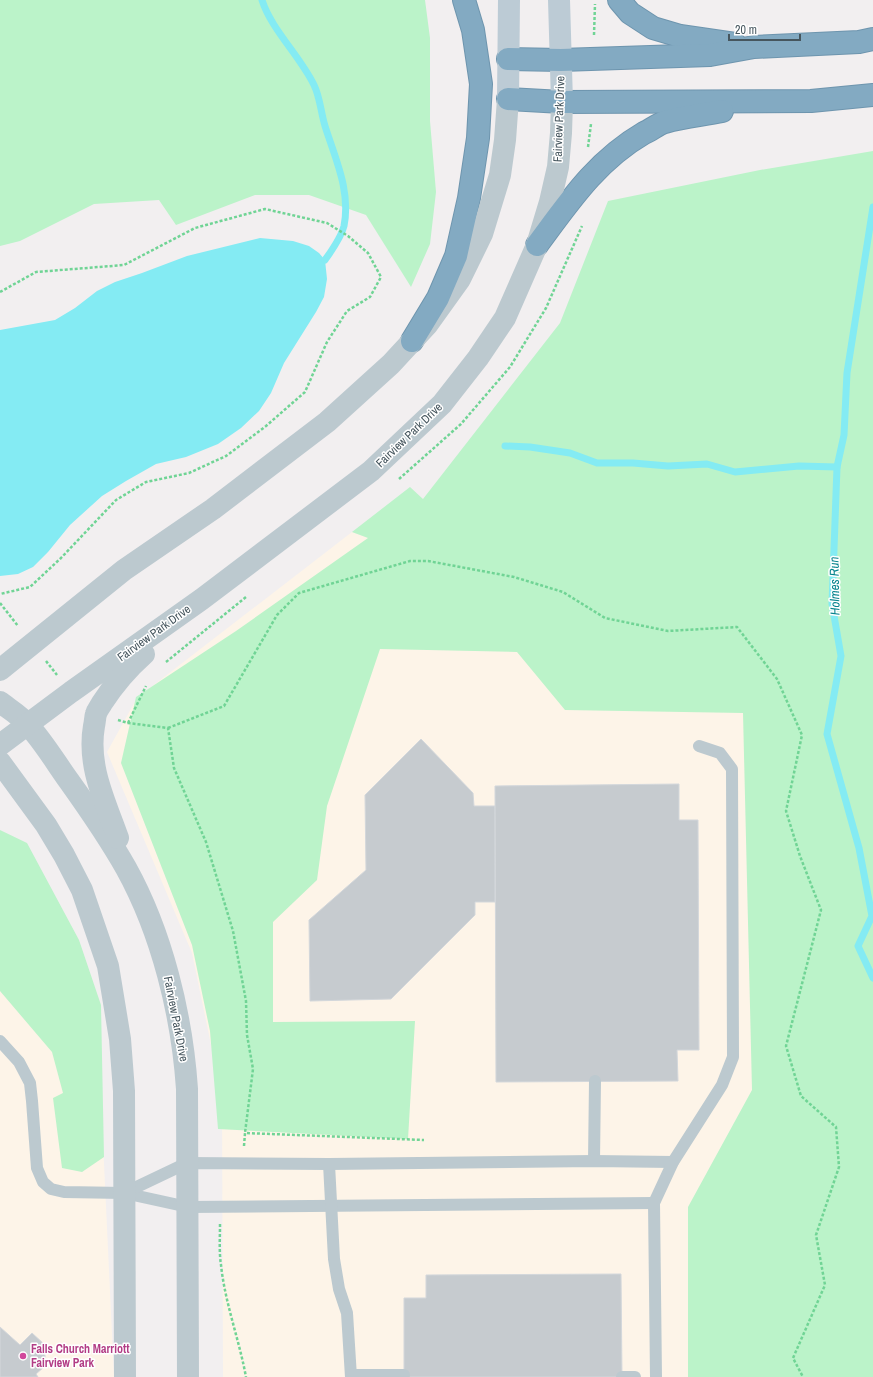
<svg xmlns="http://www.w3.org/2000/svg" width="873" height="1377" viewBox="0 0 873 1377" font-family="'Archivo Narrow',sans-serif">
	<style>
		.commercial { fill: #fdf4e8 }
		.green { fill: #bbf3c9 }
		.water { fill: #84ebf3 }
		.lines { fill: none; stroke-linecap: round; stroke-linejoin: round }
		.stream { stroke: #84ebf3; stroke-width: 7 }
		.building { fill: #c6cbcf; stroke: #d3d7db }
		.highway-casing { stroke: #6e95ae; stroke-width: 24 }
		.path { stroke: #70d495; stroke-width: 2.5; stroke-dasharray: 3 2; stroke-linecap: butt }
		.lane { stroke: #bcc9cf; stroke-width: 12 }
		.street { stroke: #bcc9cf; stroke-width: 22 }
		.secondary { stroke: #bccbd5; stroke-width: 22 }
		.highway { stroke: #83aac2; stroke-width: 22 }
		.hotel-dot { fill: #d1479c; stroke: #fff; stroke-width: 1.5 }
		.labels { text-anchor: middle; stroke-width: 3; stroke-linejoin: round; paint-order: stroke }
		.street-label { font-size: 12px; fill: #46565e; stroke: #fff }
		.hotel-label { font-size: 12px; font-weight: bold; fill: #b23c85; stroke: #fff; text-anchor: start }
		.water-label { font-size: 13px; font-style: italic; fill: #05838d; stroke: #fff }
	</style>
	<rect width="100%" height="100%" fill="#f2eff0"/>
	<!-- commercial -->
	<g class="commercial">
		<path d="M352,532L668,643L757,717L798,970L734,1377H223L222,1098L192,953L107,752L137,698Z"/>
		<path d="M0,849L99,1057L114,1377H0Z"/>
	</g>
	<!-- green -->
	<g class="green">
		<path d="M0,0H425L430,38V121L436,192L430,244L411,287L366,215L309,195H255L176,225L159,200L94,204L20,241L0,246Z"/>
		<path d="M873,151V1377H688V1207L752,1090L743,713L565,710L517,652L380,649L327,806L317,880L273,922V1022L415,1021L408,1139L218,1129L210,1031L192,945L121,763L136,697L236,631L368,538L352,532L410,487L423,499L560,323L608,201L760,170Z"/>
		<path d="M0,830L27,843L79,940L101,1005L104,1157L82,1172L62,1168L53,1098L63,1093L52,1052L0,991Z"/>
	</g>
	<!-- water -->
	<path class="water" d="M260,238L293,241L309,246L319,253L325,260L327,279L324,297L316,312L284,363L271,393L259,411L241,428L218,444L186,457L156,464L126,481L102,496L70,525L48,552L33,567L18,574L0,576V330L55,320L75,308L97,291L115,282L142,273L187,256Z"/>
	<g class="lines">
		<!-- stream -->
		<g class="stream">
			<path d="M262,0C271,29 300,56 314,85C320,97 321,113 325,126C335,158 351,191 344,226C341,238 332,250 325,260"/>
			<path d="M873,207L847,373L844,435L837,467L832,604L841,656L827,734L859,848L872,916L858,946L873,978"/>
			<path d="M505,446L530,447L570,453L597,463H633L668,466L707,464L735,472L799,466L837,467"/>
		</g>
	</g>
	<!-- building -->
	<g class="building">
		<path d="M421,739L473,793L474,806H495V902H475V915L391,999L310,1001L309,920L366,870L365,795Z"/>
		<path d="M679,784V820H698L699,1050H677L678,1081L496,1082L495,786Z"/>
		<path d="M621,1274L622,1377H404V1298H426V1275Z"/>
		<path d="M0,1327L20,1345L32,1333L45,1345V1366L36,1374L38,1377H0Z"/>
	</g>
	<g class="lines">
		<defs>
			<g id="highway">
				<path d="M619,0L630,13L653,28L680,36L735,44"/>
				<path d="M508,59L561,60L710,55L754,47L859,42L873,39"/>
				<path d="M508,99L562,102L811,101L873,95"/>
				<path d="M537,245C569,202 596,161 644,133C651,130 658,124 665,122C684,116 704,115 722,111"/>
				<path d="M412,341L438,298L456,256L469,198L478,138L481,84L473,30L464,0"/>
			</g>
		</defs>
		<!-- highway casing -->
		<use href="#highway" class="highway-casing"/>
		<!-- path -->
		<g class="path">
			<path d="M594,35L595,4"/>
			<path d="M588,147L591,124"/>
			<path d="M0,292L36,272L124,265L195,228L265,209L327,223L348,236L368,253L381,277L370,297L347,311L327,342L305,392L266,426L226,456L189,473L146,482L116,500L61,558L30,587L0,594"/>
			<path d="M399,479L461,424L510,367L546,308L582,226"/>
			<path d="M0,603L18,626"/>
			<path d="M46,661L57,675"/>
			<path d="M166,662L246,597"/>
			<path d="M118,720L128,723L168,728L174,768L206,842L233,931L246,1001L247,1035L253,1069L245,1133"/>
			<path d="M128,723L146,686"/>
			<path d="M168,728L224,706L277,615L299,593L410,561H428L514,577L563,592L605,618L668,631L737,627L777,679L802,735L786,811L800,856L821,910L786,1046L801,1096L836,1127L839,1167L816,1235L825,1285L793,1358L803,1377"/>
			<path d="M244,1146L245,1133L424,1140"/>
			<path d="M220,1224C220,1238 219,1252 221,1265C225,1303 239,1339 246,1377"/>
		</g>
		<!-- lane -->
		<g class="lane">
			<path d="M0,1041L19,1062L30,1083L32,1101L37,1168L43,1182L51,1189L64,1192L124,1193L188,1207L654,1203"/>
			<path d="M594,1161L595,1081"/>
			<path d="M329,1164L334,1259L339,1289L347,1313L351,1377"/>
			<path d="M124,1193L187,1163L329,1164L594,1161L673,1162"/>
			<path d="M351,1375H404"/>
			<path d="M622,1377H635"/>
			<path d="M656,1377L654,1203L673,1162L722,1085L733,1057L732,769L720,753L699,746"/>
		</g>
		<!-- street -->
		<g class="street">
			<path d="M0,670L124,570L213,509L327,422L391,364L427,325L460,279L482,234L500,175L505,140L508,99"/>
			<path d="M0,702C9,709 21,716 28,725C43,741 56,763 69,781C89,809 109,838 126,868C162,933 182,1015 187,1089L188,1377"/>
			<path d="M0,745L71,692L202,599L371,471L442,404L478,358L505,318L537,245L550,202L558,167L561,133L562,102"/>
			<path d="M0,762L46,825L64,855L82,890L108,966L120,1039L124,1091L125,1377"/>
			<path d="M118,838C105,801 87,766 94,726C95,722 95,717 96,714C97,710 100,707 102,703C115,683 126,670 144,654"/>
		</g>
		<!-- secondary -->
		<g class="secondary">
			<path d="M559,0L562,102"/>
			<path d="M508,99L509,0"/>
		</g>
		<!-- highway -->
		<use href="#highway" class="highway"/>
	</g>
	<!-- markers -->
	<circle class="hotel-dot" cx="23" cy="1356" r="4"/>
	<g class="labels">
		<!-- street labels -->
		<g class="street-label">
			<text transform="translate(559 119) rotate(-88)" y="4">Fairview Park Drive</text>
			<text transform="translate(409 435) rotate(-44)" y="4">Fairview Park Drive</text>
			<text transform="translate(154 633) rotate(-36)" y="4">Fairview Park Drive</text>
			<text transform="translate(176 1019) rotate(79)" y="4">Fairview Park Drive</text>
		</g>
		<!-- hotel labels -->
		<g class="hotel-label">
			<text x="31" y="1353">Falls Church Marriott<tspan x="31" dy="14">Fairview Park</tspan></text>
		</g>
		<!-- water labels -->
		<g class="water-label">
			<text transform="translate(834 586) rotate(-91)" y="5">Holmes Run</text>
		</g>
	</g>
	<!-- scale -->
	<path d="M729 34v6h71v-6" fill="none" stroke="#46565e" stroke-width="2"/>
	<text x="735" y="34" font-size="12" fill="#46565e" stroke="#ffffff" stroke-width="3" paint-order="stroke">20 m</text>
</svg>
